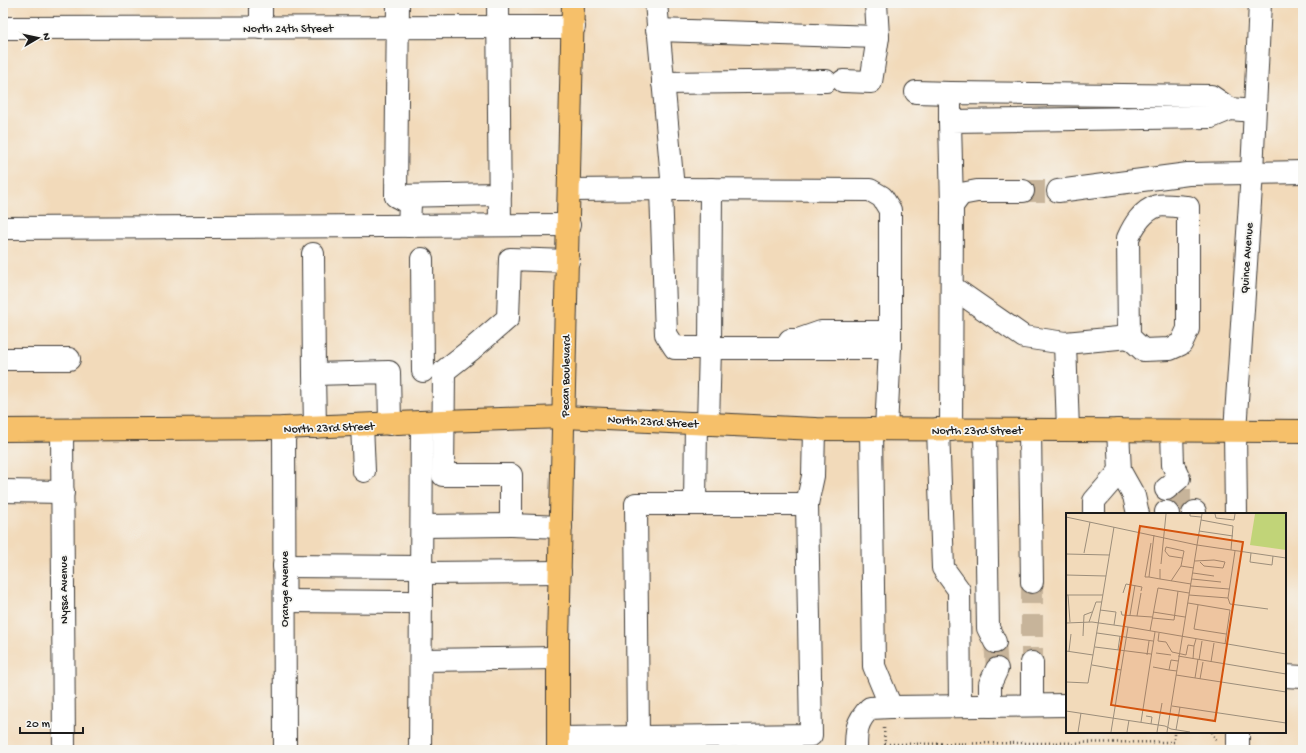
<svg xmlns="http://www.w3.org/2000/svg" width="1306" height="753" viewBox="0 0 1306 753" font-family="'Gochi Hand',sans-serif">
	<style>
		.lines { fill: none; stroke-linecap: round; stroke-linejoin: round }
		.minor-tunnel { stroke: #c7b49a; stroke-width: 22; stroke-dasharray: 22 11; stroke-linecap: butt }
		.minor-casing { stroke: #3c3834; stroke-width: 24 }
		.major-casing { stroke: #3c3834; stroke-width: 24 }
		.path { stroke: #3c3834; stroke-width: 2.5; stroke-dasharray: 1 3; stroke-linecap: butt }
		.minor { stroke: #fff; stroke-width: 22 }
		.major { stroke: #f6c06b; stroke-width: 22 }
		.labels { text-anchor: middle; stroke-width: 3.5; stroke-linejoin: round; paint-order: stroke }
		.street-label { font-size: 12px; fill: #1c1c1c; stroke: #f6f6f2 }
		.inset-road { fill: none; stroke: #9c8e7b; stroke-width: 1 }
		.view { fill: #d4530e; fill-opacity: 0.15; stroke: #d4530e; stroke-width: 2 }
		.inset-edge { fill: none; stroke: #1c1c1c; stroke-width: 2 }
	</style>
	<rect width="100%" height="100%" fill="#f6f6f2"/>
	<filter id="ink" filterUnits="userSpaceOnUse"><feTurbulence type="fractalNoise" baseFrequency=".025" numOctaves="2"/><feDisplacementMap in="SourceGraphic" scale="8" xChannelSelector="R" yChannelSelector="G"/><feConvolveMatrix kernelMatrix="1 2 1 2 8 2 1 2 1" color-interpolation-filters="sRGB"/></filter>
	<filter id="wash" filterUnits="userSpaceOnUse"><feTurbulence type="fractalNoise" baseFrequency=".012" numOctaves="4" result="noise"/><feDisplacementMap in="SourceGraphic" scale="16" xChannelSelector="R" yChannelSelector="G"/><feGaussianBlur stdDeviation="0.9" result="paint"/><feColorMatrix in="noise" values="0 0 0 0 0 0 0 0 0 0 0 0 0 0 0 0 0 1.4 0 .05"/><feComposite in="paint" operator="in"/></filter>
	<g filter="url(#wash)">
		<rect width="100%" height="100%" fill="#f2daba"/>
	</g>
	<g filter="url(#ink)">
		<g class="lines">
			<!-- minor-tunnel -->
			<g class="minor-tunnel">
				<path d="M1023,191H1058"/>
				<path d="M1180,489V512"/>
				<path d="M1032,582V663"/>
				<path d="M995,642L997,669"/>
			</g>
			<defs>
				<g id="minor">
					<path d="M398,3L396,196L410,204L409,226"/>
					<path d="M498,3L500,225"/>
					<path d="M656,3L673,189"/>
					<path d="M3,28L574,27"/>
					<path d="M261,28V3"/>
					<path d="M657,30L878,37"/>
					<path d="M843,81L871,82L878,37L876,3"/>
					<path d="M663,83L826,81"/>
					<path d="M916,92L950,93"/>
					<path d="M950,121V93L1211,96L1230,109"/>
					<path d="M570,190L673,189L870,190L882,197L890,210V348L886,429"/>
					<path d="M661,190L666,334L675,348H890"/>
					<path d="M1058,191L1188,174L1303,172"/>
					<path d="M396,196L500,194"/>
					<path d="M952,206L950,121L1211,117L1230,109L1254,111"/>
					<path d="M3,228L569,225"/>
					<path d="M313,254L314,374"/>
					<path d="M422,259L423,371"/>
					<path d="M952,287L1024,337L1065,343"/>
					<path d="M790,340H798L821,332H890"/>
					<path d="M3,359H69"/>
					<path d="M708,424L710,348L711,189"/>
					<path d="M362,425L364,471"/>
					<path d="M315,427L314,374L389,372L390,424"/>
					<path d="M284,428L285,750"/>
					<path d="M871,429L874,666L891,707L1067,705"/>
					<path d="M938,429L943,568L959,590L960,706"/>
					<path d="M62,430L64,750"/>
					<path d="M951,430L952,206L961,194L977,191H1023"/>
					<path d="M985,430L988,628L995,642"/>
					<path d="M1030,430L1032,582"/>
					<path d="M1068,430L1065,343L1129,337L1143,350L1170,349L1181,344L1188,329V207C1180,207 1164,204 1157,206C1142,211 1134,225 1128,238L1129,337"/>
					<path d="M1118,430L1120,471L1134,496L1138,514"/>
					<path d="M1166,489L1179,478L1173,465L1172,431"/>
					<path d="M3,491L63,492"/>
					<path d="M695,504L696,423"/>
					<path d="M1166,512L1168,514"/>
					<path d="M1094,514V501L1120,471"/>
					<path d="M1193,514L1195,512"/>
					<path d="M1236,514L1235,431L1252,172L1260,3"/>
					<path d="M422,526L511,525"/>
					<path d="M561,527L511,525V475H443L444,371L472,349L508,318L510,259L568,261"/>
					<path d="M284,566L421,567"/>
					<path d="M421,573L560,572"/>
					<path d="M285,601L408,602"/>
					<path d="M421,660L558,658"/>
					<path d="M1285,676L1303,677"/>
					<path d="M1032,705V663"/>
					<path d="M990,706V684L997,669"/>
					<path d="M1238,732V750"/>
					<path d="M638,737L636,504H807"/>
					<path d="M558,738L811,735L807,504L813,476L814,429"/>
					<path d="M420,750L422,422"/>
					<path d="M856,750C856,731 856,722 870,708L891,707"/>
				</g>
				<g id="major">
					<path d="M3,430L284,428L443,421L564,417L815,429L1303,431"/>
					<path d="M558,750V642L573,3"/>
				</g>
			</defs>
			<!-- minor casing -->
			<use href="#minor" class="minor-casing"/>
			<!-- major casing -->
			<use href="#major" class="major-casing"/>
			<!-- path -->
			<g class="path">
				<path d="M884,728L885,744L1174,742V732"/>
				<path d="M1212,732L1216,741"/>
			</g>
			<!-- minor -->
			<use href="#minor" class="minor"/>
			<!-- major -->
			<use href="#major" class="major"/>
		</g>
	</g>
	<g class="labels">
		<!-- street labels -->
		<g class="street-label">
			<text x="288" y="32">North 24th Street</text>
			<text transform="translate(1246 258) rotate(-86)" y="4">Quince Avenue</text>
			<text transform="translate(565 376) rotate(-89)" y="4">Pecan Boulevard</text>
			<text transform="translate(653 421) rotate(3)" y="4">North 23rd Street</text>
			<text transform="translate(329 427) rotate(-2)" y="4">North 23rd Street</text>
			<text x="977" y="434">North 23rd Street</text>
			<text transform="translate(284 589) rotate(-90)" y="4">Orange Avenue</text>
			<text transform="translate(63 590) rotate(-90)" y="4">Nyssa Avenue</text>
		</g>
	</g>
	<!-- overview -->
	<g transform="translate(1066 513)">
		<rect width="220" height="220" fill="#f2daba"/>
		<path d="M189,1H220V37L184,32Z" fill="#c1d478"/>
		<path class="inset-road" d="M124,1V3L135,4M149,1L150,5L168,7L169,1M0,4L131,32L220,45M135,7L167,13L165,37M133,18L167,23M88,22L83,64L94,66M18,40L24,9M185,40L184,49L206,52L207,43M0,41L43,42M116,45L103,43L99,38L100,34L118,38L115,53L128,55M129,48L148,47L159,49L157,55L138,53L134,49M95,51L100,1M94,56V66L125,71M127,60L148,63M0,62L40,63M83,64H79L85,30M126,66L155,69M105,68L115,53M125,73L163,76M57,80L60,71L76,74L75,78M0,82H37M2,82L4,109M123,82L162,85L169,38M162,85L164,91L202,96M122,90L164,97L159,131M132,92L128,116L160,121M34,97L50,99L48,112M55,98L56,102L86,104M87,99L119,104M64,102L69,72M71,103L75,80M86,105L108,107L112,78M23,109L30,89H36M0,110L26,109L62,114L220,141M84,118L92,75L123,80M31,120L87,128M93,120L92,128L100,129L106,139L120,142L122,132L128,133L130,126M17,123L18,102L26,99M29,134L85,141M52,137L54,123M0,138L27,142L48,14M3,138L5,121M90,140L105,142M81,142L83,128M112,143L220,161M127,146L128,133M133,147L136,128M145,149L148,130M26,152L55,157M87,154L103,157M111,158L103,157L105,147L112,148M110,162L220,179M129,165L132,146M134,166L137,149M0,169L22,170L27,142M106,193L220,210M0,198L99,213L105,216L124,219M80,203L86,204L85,211M75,209L89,119M110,217L114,194M12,219L15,200M45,219L62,114M61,219L63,207M91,219L96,190M101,219L136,1"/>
		<path class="view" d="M74,13L177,29L149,208L45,192Z"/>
		<rect width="220" height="220" class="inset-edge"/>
	</g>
	<!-- margin -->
	<rect width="1306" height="753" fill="none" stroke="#f6f6f2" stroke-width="16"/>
	<!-- north arrow -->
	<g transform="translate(38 38) rotate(81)" stroke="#f6f6f2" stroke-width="3" paint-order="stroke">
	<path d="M0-3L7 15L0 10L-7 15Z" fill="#1c1c1c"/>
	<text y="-6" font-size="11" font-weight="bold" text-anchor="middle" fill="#1c1c1c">N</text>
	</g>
	<!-- scale -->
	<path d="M20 727v6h63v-6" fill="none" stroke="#1c1c1c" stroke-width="2"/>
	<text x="26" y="727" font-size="12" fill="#1c1c1c" stroke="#f6f6f2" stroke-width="3" paint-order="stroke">20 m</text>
</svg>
